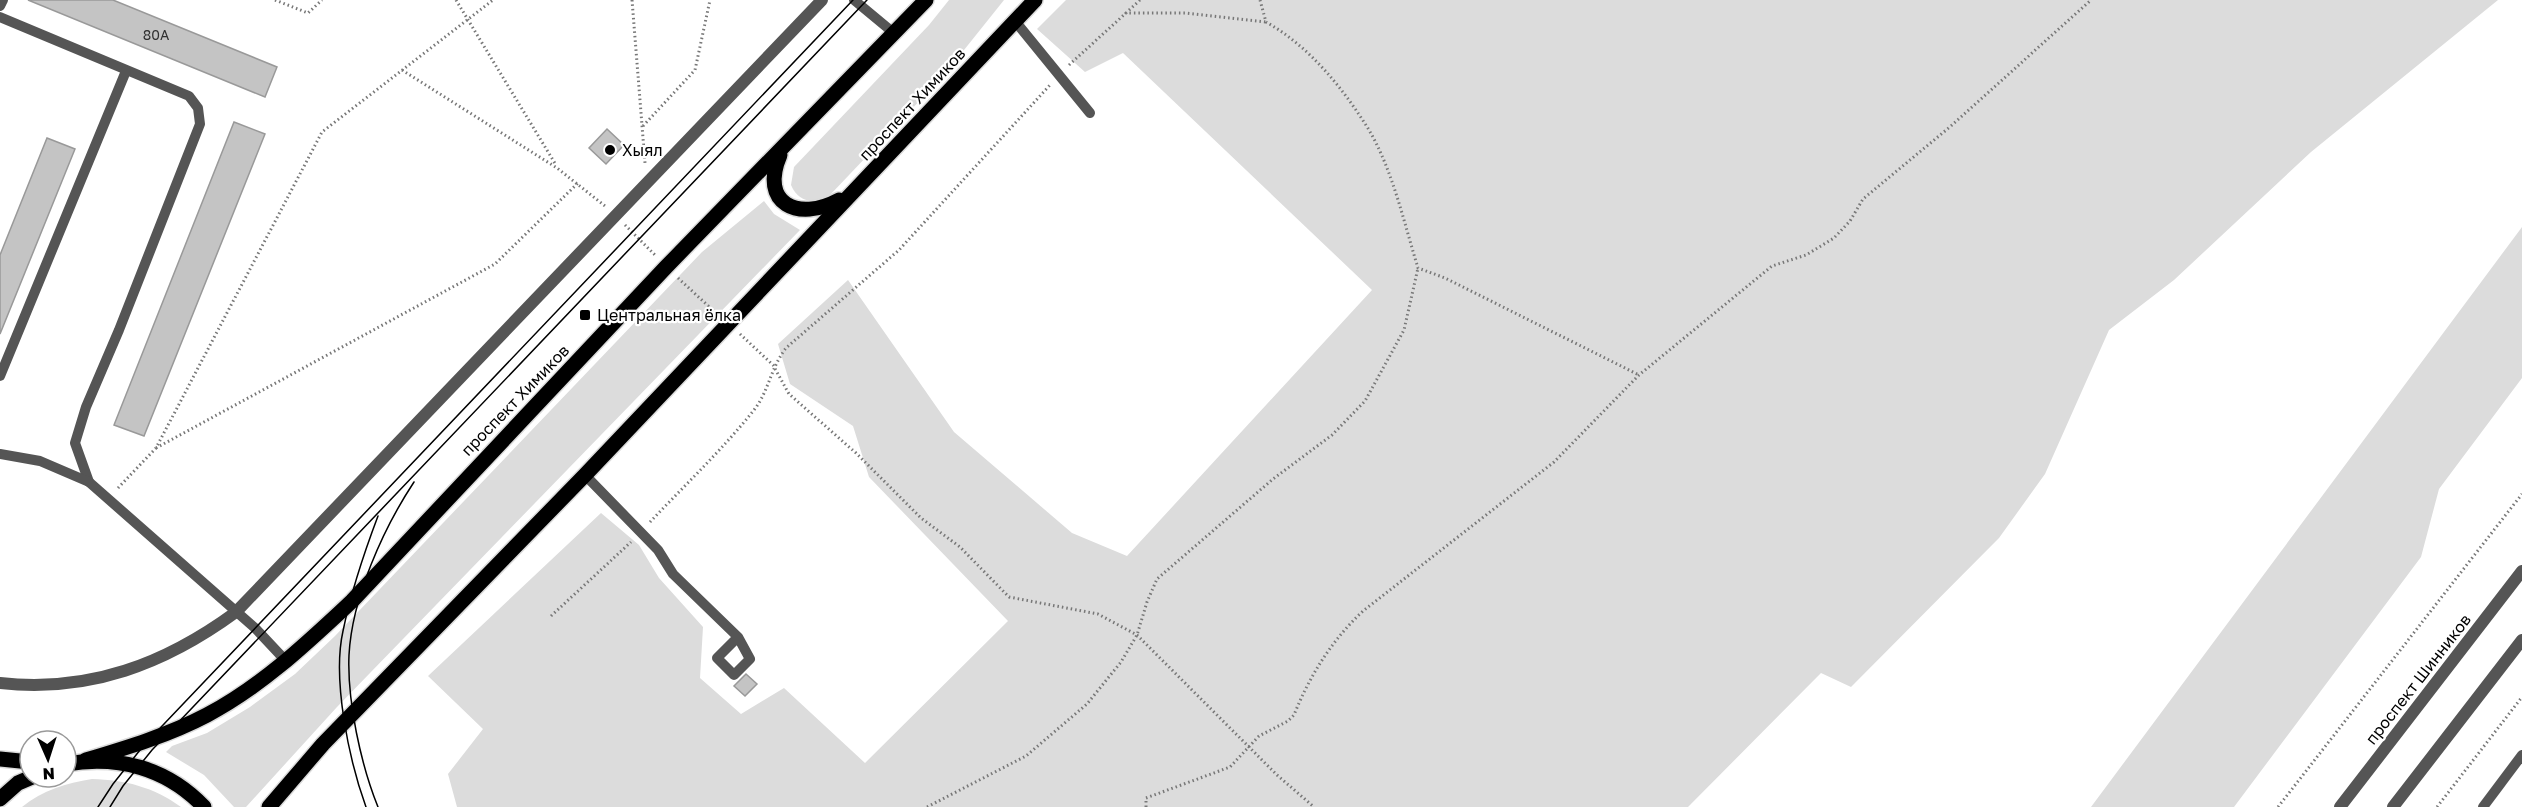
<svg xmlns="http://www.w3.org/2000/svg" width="2522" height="807" viewBox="0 0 2522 807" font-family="'Golos Text',sans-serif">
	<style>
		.green { fill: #dcdcdc }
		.building { fill: #c4c4c4; stroke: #999; stroke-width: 1.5 }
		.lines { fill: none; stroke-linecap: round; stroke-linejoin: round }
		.primary-casing { stroke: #dbdbdb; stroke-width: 18 }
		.path { stroke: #777; stroke-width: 3; stroke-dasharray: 1.5 3; stroke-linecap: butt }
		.lane { stroke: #555; stroke-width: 10 }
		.street { stroke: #555; stroke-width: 12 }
		.primary { stroke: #000; stroke-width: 15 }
		.tram { stroke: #000; stroke-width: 1.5 }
		.poi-dot { fill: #000; stroke: #fff; stroke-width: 2 }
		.labels { text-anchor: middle; stroke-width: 4.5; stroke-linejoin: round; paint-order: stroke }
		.number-label { font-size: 14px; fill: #313131 }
		.street-label { font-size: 16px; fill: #000; stroke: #fff }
		.poi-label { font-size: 16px; fill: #000; stroke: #fff; text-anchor: start }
	</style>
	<rect width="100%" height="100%" fill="#fff"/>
	<!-- green -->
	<g class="green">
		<path d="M949,0H1004L944,75L830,195C815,206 798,202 791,185L794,167L929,25Z"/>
		<path d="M1066,0H2498L2311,152L2174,280L2109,330L2045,474L1999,538L1851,687L1821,673L1688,807H457L448,774L483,729L428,676L601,513L639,545L659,578L703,627L700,678L741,714L784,688L865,763L1008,621L869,477L853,426L790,384L778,344L848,280L954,432L1072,533L1127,556L1372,290L1123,53L1085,72L1037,29Z"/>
		<path d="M764,201L774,214L800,230L337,707L246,807H234L204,775L166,752L172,746L207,733L250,707L295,674L335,636L702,252Z"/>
		<path d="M2522,227V378L2439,489L2421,557L2234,807H2091Z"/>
		<path d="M92,779C126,780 153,787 181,807H22C43,790 66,783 92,779Z"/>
	</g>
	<!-- building -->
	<g class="building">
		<path d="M28,0H113L277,67L265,97Z"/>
		<path d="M234,122L265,134L144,436L114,425Z"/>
		<path d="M607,129L624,145L606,164L589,148Z"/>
		<path d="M47,138L75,149L0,334V255Z"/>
		<path d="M746,674L757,684L745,696L734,686Z"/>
	</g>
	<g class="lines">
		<defs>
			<g id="primary">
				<path d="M780,155C759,204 798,222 839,200"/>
				<path d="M0,759L30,762"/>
				<path d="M86,760C126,748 169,735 207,715C262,686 307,643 352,601L666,267L926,0"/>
				<path d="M66,764C118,755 167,768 204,807"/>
				<path d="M0,799L18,783L32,777"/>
				<path d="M269,807L323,744L585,475L1035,0"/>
			</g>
		</defs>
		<!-- primary casing -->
		<use href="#primary" class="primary-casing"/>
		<!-- path -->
		<g class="path">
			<path d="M275,0L308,13L322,0"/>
			<path d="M456,0L556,165"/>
			<path d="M632,0L645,163"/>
			<path d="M1140,0L1126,13H1185L1266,22"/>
			<path d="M1260,0L1266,22C1309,46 1343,88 1369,130C1393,171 1404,223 1418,268L1445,278L1639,375"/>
			<path d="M1069,65L1126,13"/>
			<path d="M402,70L557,168L605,206"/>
			<path d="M643,126L695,70L710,0"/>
			<path d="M625,225L656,256"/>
			<path d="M678,278L717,314"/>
			<path d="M740,334L773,365L789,394L856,453L921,518L960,547L1009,597L1098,614L1137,635L1277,775L1314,807"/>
			<path d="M156,448L495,264L578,183"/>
			<path d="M118,488L156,448L322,132L493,0"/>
			<path d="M650,522C685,485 723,449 754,410C769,391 770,369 786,348L899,250L1050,85"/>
			<path d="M551,616L631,542"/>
			<path d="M927,807L1026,756L1087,704L1121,662L1137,635L1147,602L1157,579L1273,479L1332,435L1365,401L1404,330L1418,268"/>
			<path d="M1146,807V798L1230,767L1259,736L1288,721L1294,715C1310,675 1332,640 1363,611L1554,462L1639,375L1772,266L1806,255L1834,238L1850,221L1863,199L1951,126L2091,0"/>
			<path d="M2278,807L2522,494"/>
			<path d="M2437,807L2522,697"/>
		</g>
		<!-- lane -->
		<g class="lane">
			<path d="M854,0L895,34"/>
			<path d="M0,6L3,0"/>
			<path d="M0,17L189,96L198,108L200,124L119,330L86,407L75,443L89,482"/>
			<path d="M1015,21L1090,113"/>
			<path d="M0,376L126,71"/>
			<path d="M0,454L40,461L89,482L255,628L286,661"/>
			<path d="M585,475L658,550L673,574L738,637L750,659L734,675L717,658L738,637"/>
			<path d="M2483,807L2522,755"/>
		</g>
		<!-- street -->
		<g class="street">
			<path d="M0,683C89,693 165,664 236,612L822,0"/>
			<path d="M2340,807L2522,571"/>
			<path d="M2393,807L2522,640"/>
		</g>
		<!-- primary -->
		<use href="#primary" class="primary"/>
		<!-- tram -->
		<g class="tram">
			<path d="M98,807L113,784L144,745L853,0"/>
			<path d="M110,807L123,786L152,750L867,0"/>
			<path d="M366,807C349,760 332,680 343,631C351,592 364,553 378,516"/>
			<path d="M378,807C361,765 347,701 349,655C352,598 383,529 414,482"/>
		</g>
	</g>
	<!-- markers -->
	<g class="poi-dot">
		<circle cx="610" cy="150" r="6"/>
		<rect x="579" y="309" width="12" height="12" rx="3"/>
	</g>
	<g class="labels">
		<!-- number labels -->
		<g class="number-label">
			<text x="156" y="40">80А</text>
		</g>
		<!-- street labels -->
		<g class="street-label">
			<text transform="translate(912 104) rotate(-47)" y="6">проспект Химиков</text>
			<text transform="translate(515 400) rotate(-46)" y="6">проспект Химиков</text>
			<text transform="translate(2418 679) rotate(-52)" y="6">проспект Шинников</text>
		</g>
		<!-- poi labels -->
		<g class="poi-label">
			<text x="622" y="156">Хыял</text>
			<text x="597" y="321">Центральная ёлка</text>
		</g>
	</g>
	<!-- north arrow -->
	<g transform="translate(48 759) rotate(177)"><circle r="28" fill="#ffffff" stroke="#999999" stroke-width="1.5"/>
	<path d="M0-4.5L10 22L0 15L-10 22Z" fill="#000000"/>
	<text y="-9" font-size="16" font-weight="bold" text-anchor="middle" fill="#000000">N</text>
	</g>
</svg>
